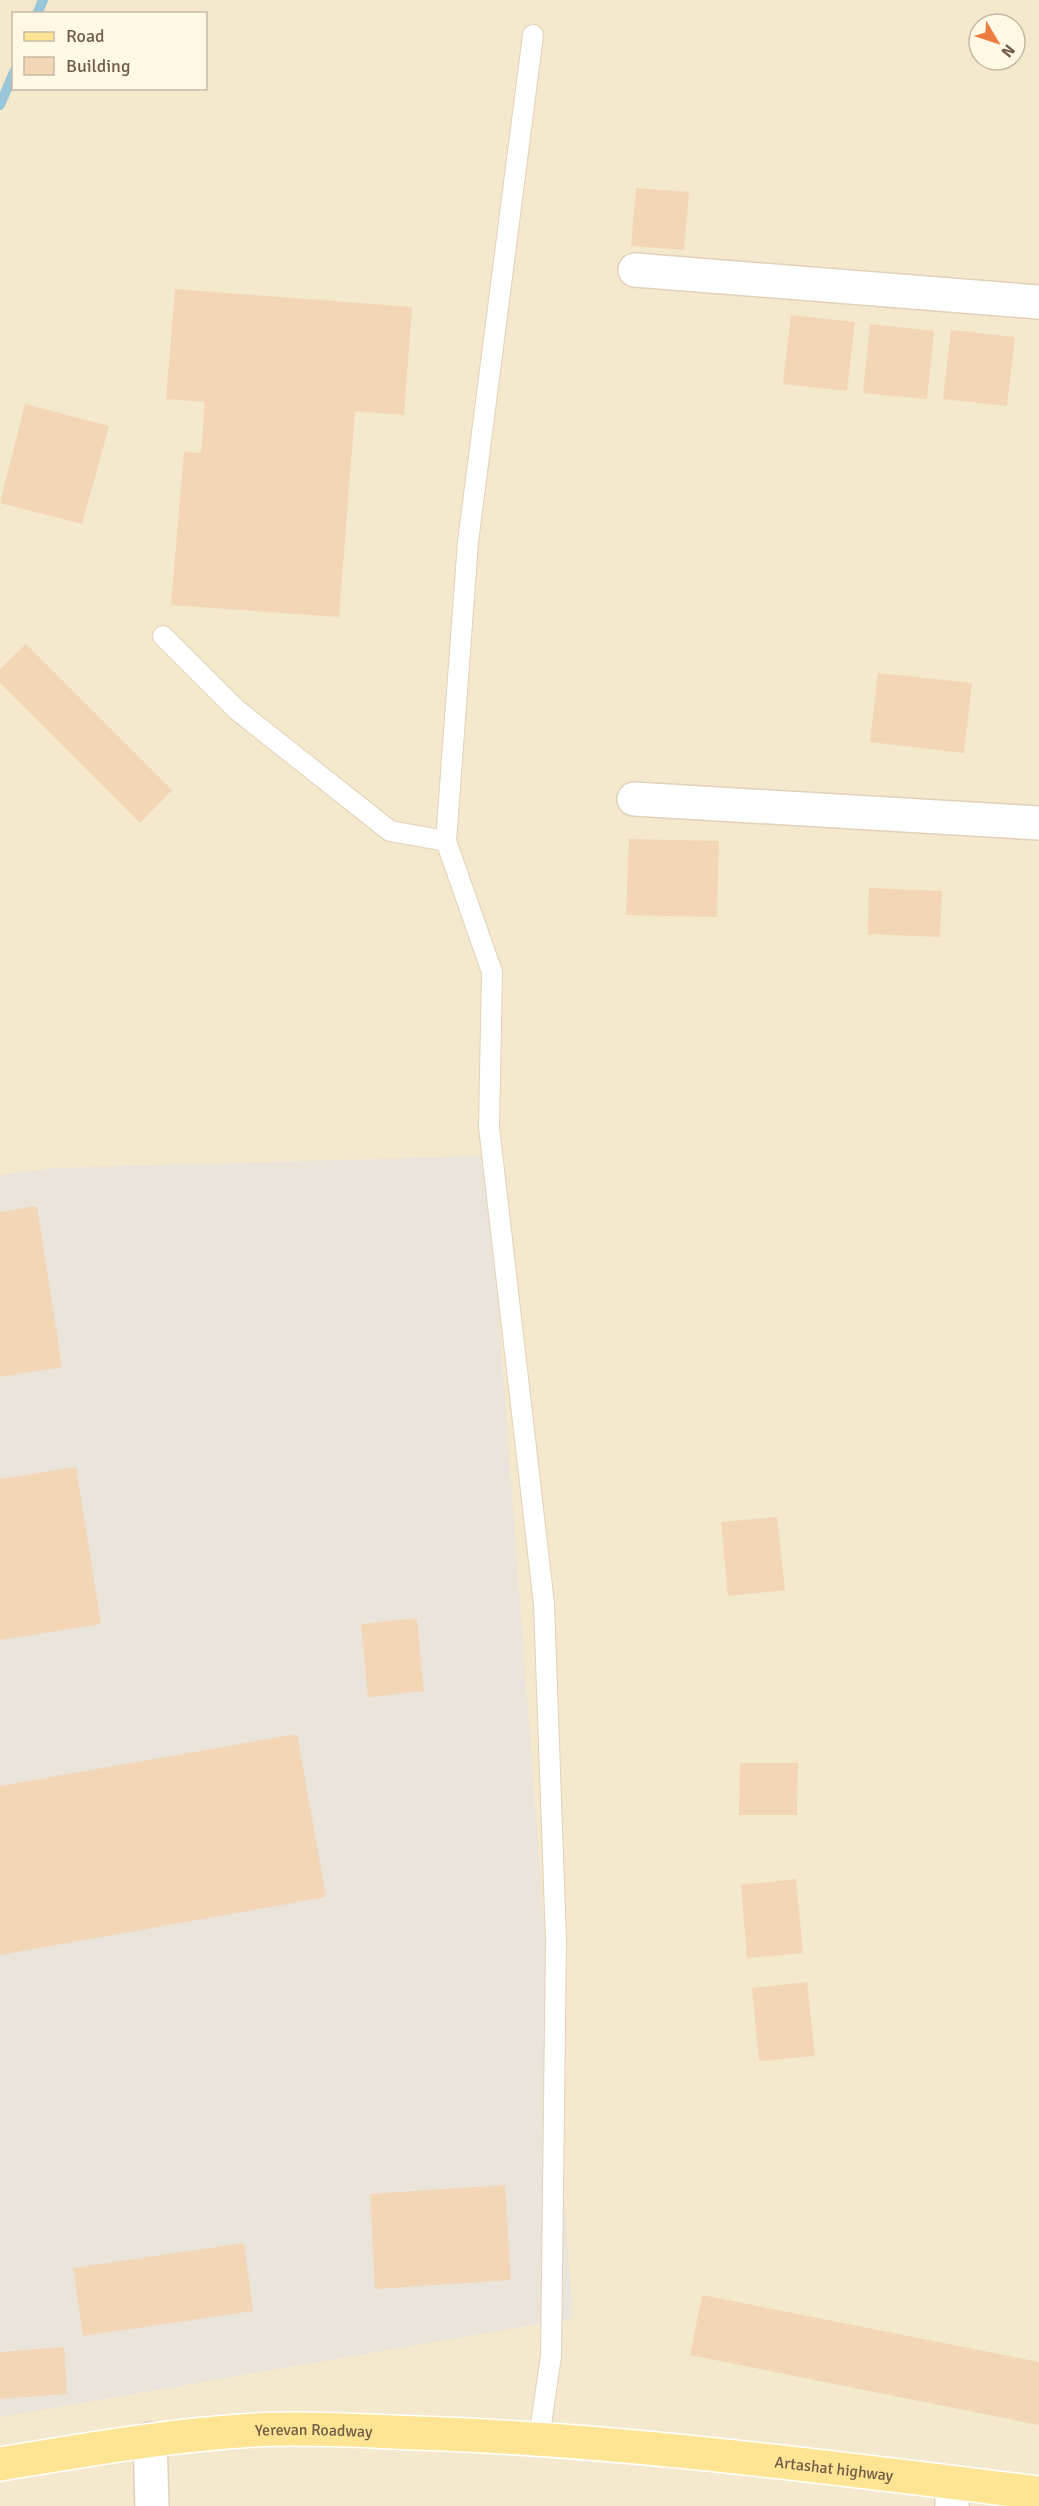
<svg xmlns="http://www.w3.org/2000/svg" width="1039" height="2506" viewBox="0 0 1039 2506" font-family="Signika,sans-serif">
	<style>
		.residential { fill: #f4e8cd; fill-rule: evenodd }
		.industrial { fill: #eae4db }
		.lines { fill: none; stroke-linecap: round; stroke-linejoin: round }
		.stream { stroke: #99c6d8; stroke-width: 10 }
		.building { fill: #f3d6b5 }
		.service-casing { stroke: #e1d2ba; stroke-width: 22 }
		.minor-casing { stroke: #e1d2ba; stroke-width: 36 }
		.primary-casing { stroke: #fff; stroke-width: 36 }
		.service { stroke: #fff; stroke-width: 20 }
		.minor { stroke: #fff; stroke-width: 33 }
		.primary { stroke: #fee594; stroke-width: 33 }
		.labels { text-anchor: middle; stroke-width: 4.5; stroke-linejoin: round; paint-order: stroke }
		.street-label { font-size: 16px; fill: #735c46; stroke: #fff8e5 }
	</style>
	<rect width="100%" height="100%" fill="#fdf5de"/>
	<!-- residential -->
	<path class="residential" d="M0,0H1039V2506H0ZM14,14H206V88H14ZM979,24H1015V60H979Z"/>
	<!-- industrial -->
	<path class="industrial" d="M487,1156L573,2318L0,2417V1175L55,1168Z"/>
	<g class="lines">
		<!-- stream -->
		<g class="stream">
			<path d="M37,14L43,0"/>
			<path d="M0,105L14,72"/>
		</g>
	</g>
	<!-- building -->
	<g class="building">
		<path d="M636,188L689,192L684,250L631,246Z"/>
		<path d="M175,289L412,307L404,415L355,411L339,617L171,605L184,452L201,453L205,402L166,399Z"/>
		<path d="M791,315L855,322L847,391L783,384Z"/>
		<path d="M870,324L934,331L927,399L863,393Z"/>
		<path d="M951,330L1015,337L1007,406L943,399Z"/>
		<path d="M25,404L109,426L82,524L0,503Z"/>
		<path d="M26,644L172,790L140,823L0,683V669Z"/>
		<path d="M878,673L972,683L964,753L870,742Z"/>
		<path d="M629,839L719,841L717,917L626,915Z"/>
		<path d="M869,888L942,891L940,937L868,934Z"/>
		<path d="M37,1206L62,1367L0,1377V1212Z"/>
		<path d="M76,1467L101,1624L0,1640V1479Z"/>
		<path d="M777,1517L785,1590L728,1596L721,1522Z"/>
		<path d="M417,1618L424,1691L368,1697L361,1624Z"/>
		<path d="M297,1734L326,1897L0,1955V1786Z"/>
		<path d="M740,1763H798L797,1815H739Z"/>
		<path d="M796,1879L803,1953L747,1958L741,1885Z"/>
		<path d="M807,1982L815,2056L759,2061L752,1988Z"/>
		<path d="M505,2185L511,2280L375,2289L370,2194Z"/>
		<path d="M244,2243L253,2311L83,2336L73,2268Z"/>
		<path d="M702,2295L1039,2362V2425L690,2355Z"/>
		<path d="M64,2347L67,2394L0,2399V2352Z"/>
	</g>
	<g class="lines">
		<defs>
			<g id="service">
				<path d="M533,35L468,542L446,841L492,972L489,1127L544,1604L556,1940L551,2356L539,2438"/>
				<path d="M163,636L237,710L390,831L446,841"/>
			</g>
			<g id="minor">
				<path d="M635,270L1039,302"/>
				<path d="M634,799L1039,823"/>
				<path d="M150,2439L152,2506"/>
				<path d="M952,2506V2483"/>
			</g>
			<g id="primary">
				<path id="s1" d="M0,2464C85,2450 169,2435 255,2430C308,2427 364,2431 417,2433C626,2440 832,2468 1039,2493"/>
			</g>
		</defs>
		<!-- service casing -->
		<use href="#service" class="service-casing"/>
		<!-- minor casing -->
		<use href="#minor" class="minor-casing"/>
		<!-- primary casing -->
		<use href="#primary" class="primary-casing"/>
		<!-- service -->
		<use href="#service" class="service"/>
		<!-- minor -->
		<use href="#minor" class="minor"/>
		<!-- primary -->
		<use href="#primary" class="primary"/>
	</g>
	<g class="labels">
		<!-- street labels -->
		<g class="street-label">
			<text dy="6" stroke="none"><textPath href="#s1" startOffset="316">Yerevan Roadway</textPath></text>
			<text dy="6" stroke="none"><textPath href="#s1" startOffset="838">Artashat highway</textPath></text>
		</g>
	</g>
	<!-- legend -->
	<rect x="12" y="12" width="195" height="78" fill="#fff8e5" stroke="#c7baa5" stroke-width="1.5"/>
	<rect x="24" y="32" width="30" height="9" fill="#fee594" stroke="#c7baa5" stroke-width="1.5"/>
	<text x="66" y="42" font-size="18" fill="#735c46">Road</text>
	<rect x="24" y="57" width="30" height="18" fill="#f3d6b5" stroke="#c7baa5" stroke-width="1.5"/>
	<text x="66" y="72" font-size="18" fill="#735c46">Building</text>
	<!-- north arrow -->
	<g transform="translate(997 42) rotate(129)"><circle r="28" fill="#fff8e5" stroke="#c7baa5" stroke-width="1.5"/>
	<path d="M0-4.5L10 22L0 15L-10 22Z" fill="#ec7c3f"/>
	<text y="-9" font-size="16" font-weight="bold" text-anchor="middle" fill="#735c46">N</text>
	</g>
</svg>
